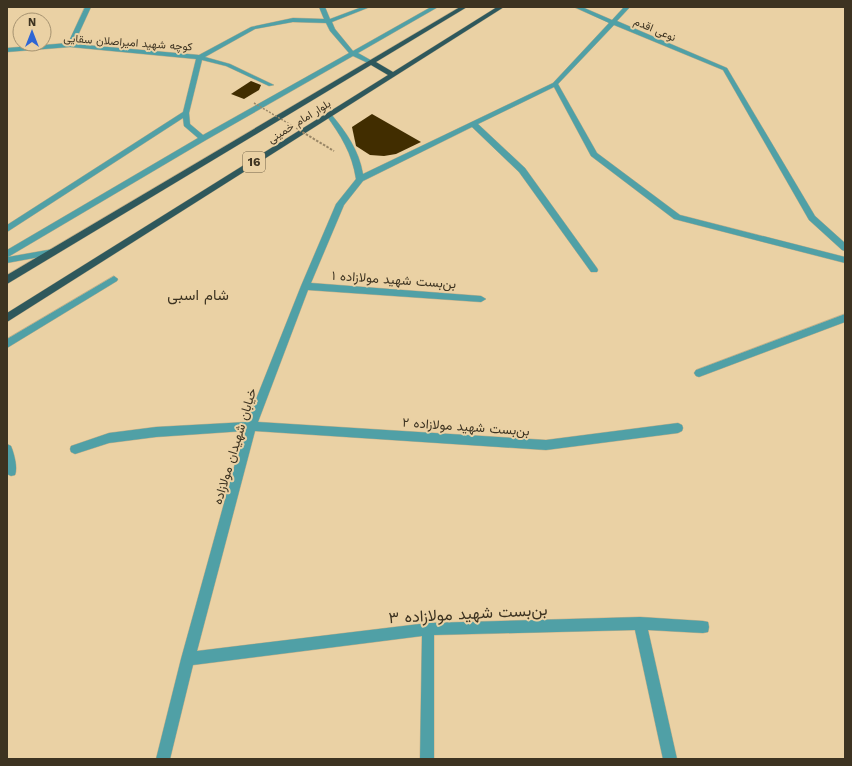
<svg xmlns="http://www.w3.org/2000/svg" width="852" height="766" viewBox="0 0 852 766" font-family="'Work Sans',Vazirmatn,sans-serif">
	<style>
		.building { fill: #412d00 }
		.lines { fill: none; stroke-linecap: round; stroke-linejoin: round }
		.minor-casing { stroke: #c7b18a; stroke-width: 1 }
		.trunk-casing { stroke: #c7b18a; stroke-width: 1 }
		.minor { fill: #50a0a6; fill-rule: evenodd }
		.trunk { fill: #2e585c; fill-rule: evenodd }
		.path-bridge-far1 { stroke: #9a8767; stroke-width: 1.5; stroke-dasharray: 2 1.5; stroke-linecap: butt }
		.path-bridge { stroke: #9a8767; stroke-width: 2; stroke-dasharray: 2.5 1.5; stroke-linecap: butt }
		.labels { text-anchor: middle; stroke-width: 4; stroke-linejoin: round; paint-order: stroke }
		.far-street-label { font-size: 11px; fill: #3d3321; stroke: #ead1a4 }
		.shield { fill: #ead1a4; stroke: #716248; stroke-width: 1 }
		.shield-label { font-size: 12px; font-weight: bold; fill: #3d3321 }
		.street-label { font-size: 13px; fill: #3d3321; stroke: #ead1a4 }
		.quarter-label { font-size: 15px; fill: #3d3321; stroke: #ead1a4 }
		.near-street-label { font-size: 16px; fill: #3d3321; stroke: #ead1a4 }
	</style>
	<rect width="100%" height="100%" fill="#ead1a4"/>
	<!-- building -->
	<g class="building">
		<path d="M251,81L261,85L259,90L244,99L231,94Z"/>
		<path d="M372,114L421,142L396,154L384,156L370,155L356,146L352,127Z"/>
	</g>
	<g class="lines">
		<defs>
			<g id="minor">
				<path d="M85,7H91L74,44L199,55L251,27L293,18L324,19L319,7H325L330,19L362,7H370L332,22L335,29L353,51L431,7H438L358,53L374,62V64H370L353,56L206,140L8,257L53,249L57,252L56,254L7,263V250L198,138L184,126L183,118L7,232V225L183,112L196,59L70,47L7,52V48L68,43ZM293,22L326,23L330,31L349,53L203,135L190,124L189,113L202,60L226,66L269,86L274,85L230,64L205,57L255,29Z"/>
				<path d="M574,7H582L612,20L624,7H630L617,21L727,68L815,216L845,243V251L842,250L809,220L723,70L614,25L558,84L597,153L680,215L845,257V263L674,219L591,156L554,87L478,124L525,168L597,268L598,270L597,272H591L519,172L472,127L363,181L344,205L311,283L481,296L486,299L481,302L308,290L258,422L546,440L678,423L682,425L683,428L682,431L678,433L546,450L255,431L197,651L428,623L640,617L703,621L708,622L709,627L708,632L703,633L648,630L677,759H663L635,630L434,635V759H420L422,636L193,665L170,759H156L181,659L244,431L156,437L109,443L75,454L71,452L70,449L71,446L109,433L156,427L247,422L301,286L336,204L356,179C352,153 341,136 326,115L327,114H331C346,132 359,150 363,174L553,83L609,23Z"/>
				<path d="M114,276L118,279L117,281L7,348V339Z"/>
				<path d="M845,314V322L699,377L696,376L694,373L696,370Z"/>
				<path d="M7,444L11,446C14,453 18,468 15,475L11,476L7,474Z"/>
			</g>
			<path id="trunk" d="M460,7H467L376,62L393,72L497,7H504L7,322V313L388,75L371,65L7,284V275Z"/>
		</defs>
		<!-- minor casing -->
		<use href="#minor" class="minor-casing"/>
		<!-- trunk casing -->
		<use href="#trunk" class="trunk-casing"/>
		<!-- minor -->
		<use href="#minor" class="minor"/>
		<!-- trunk -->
		<use href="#trunk" class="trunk"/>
		<!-- path-bridge-far1 -->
		<path class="path-bridge-far1" d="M254,103L301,131"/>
		<!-- path-bridge -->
		<path class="path-bridge" d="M299,130L334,151"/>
	</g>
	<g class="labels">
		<!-- far-street labels -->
		<g class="far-street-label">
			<text transform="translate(655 29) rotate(23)" y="4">نوعی اقدم</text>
			<text transform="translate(128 42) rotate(4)" y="4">کوچه شهید امیراصلان سقایی</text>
			<text transform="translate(299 121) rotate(-32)" y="4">بلوار امام خمینی</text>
		</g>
		<!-- shield labels -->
		<rect class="shield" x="243" y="152" width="22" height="20" rx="3"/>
		<g class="shield-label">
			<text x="254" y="166">16</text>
		</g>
		<!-- street labels -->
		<g class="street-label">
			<text transform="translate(394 279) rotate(4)" y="5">بن‌بست شهید مولازاده ۱</text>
			<text transform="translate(466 426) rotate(4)" y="5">بن‌بست شهید مولازاده ۲</text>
			<text transform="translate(234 446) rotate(-73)" y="5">خیابان شهیدان مولازاده</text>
		</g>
		<!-- quarter labels -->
		<g class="quarter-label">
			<text x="198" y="300">شام اسبی</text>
		</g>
		<!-- near-street labels -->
		<g class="near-street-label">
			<text transform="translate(468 613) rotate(-3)" y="6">بن‌بست شهید مولازاده ۳</text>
		</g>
	</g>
	<!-- border -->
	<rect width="852" height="766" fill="none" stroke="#3d3321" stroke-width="16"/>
	<!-- north arrow -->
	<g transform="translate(32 32)"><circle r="19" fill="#ead1a4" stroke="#a59270"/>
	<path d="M0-3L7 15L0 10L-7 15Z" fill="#2e66d4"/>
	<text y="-6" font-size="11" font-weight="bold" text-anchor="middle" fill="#3d3321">N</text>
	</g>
</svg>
